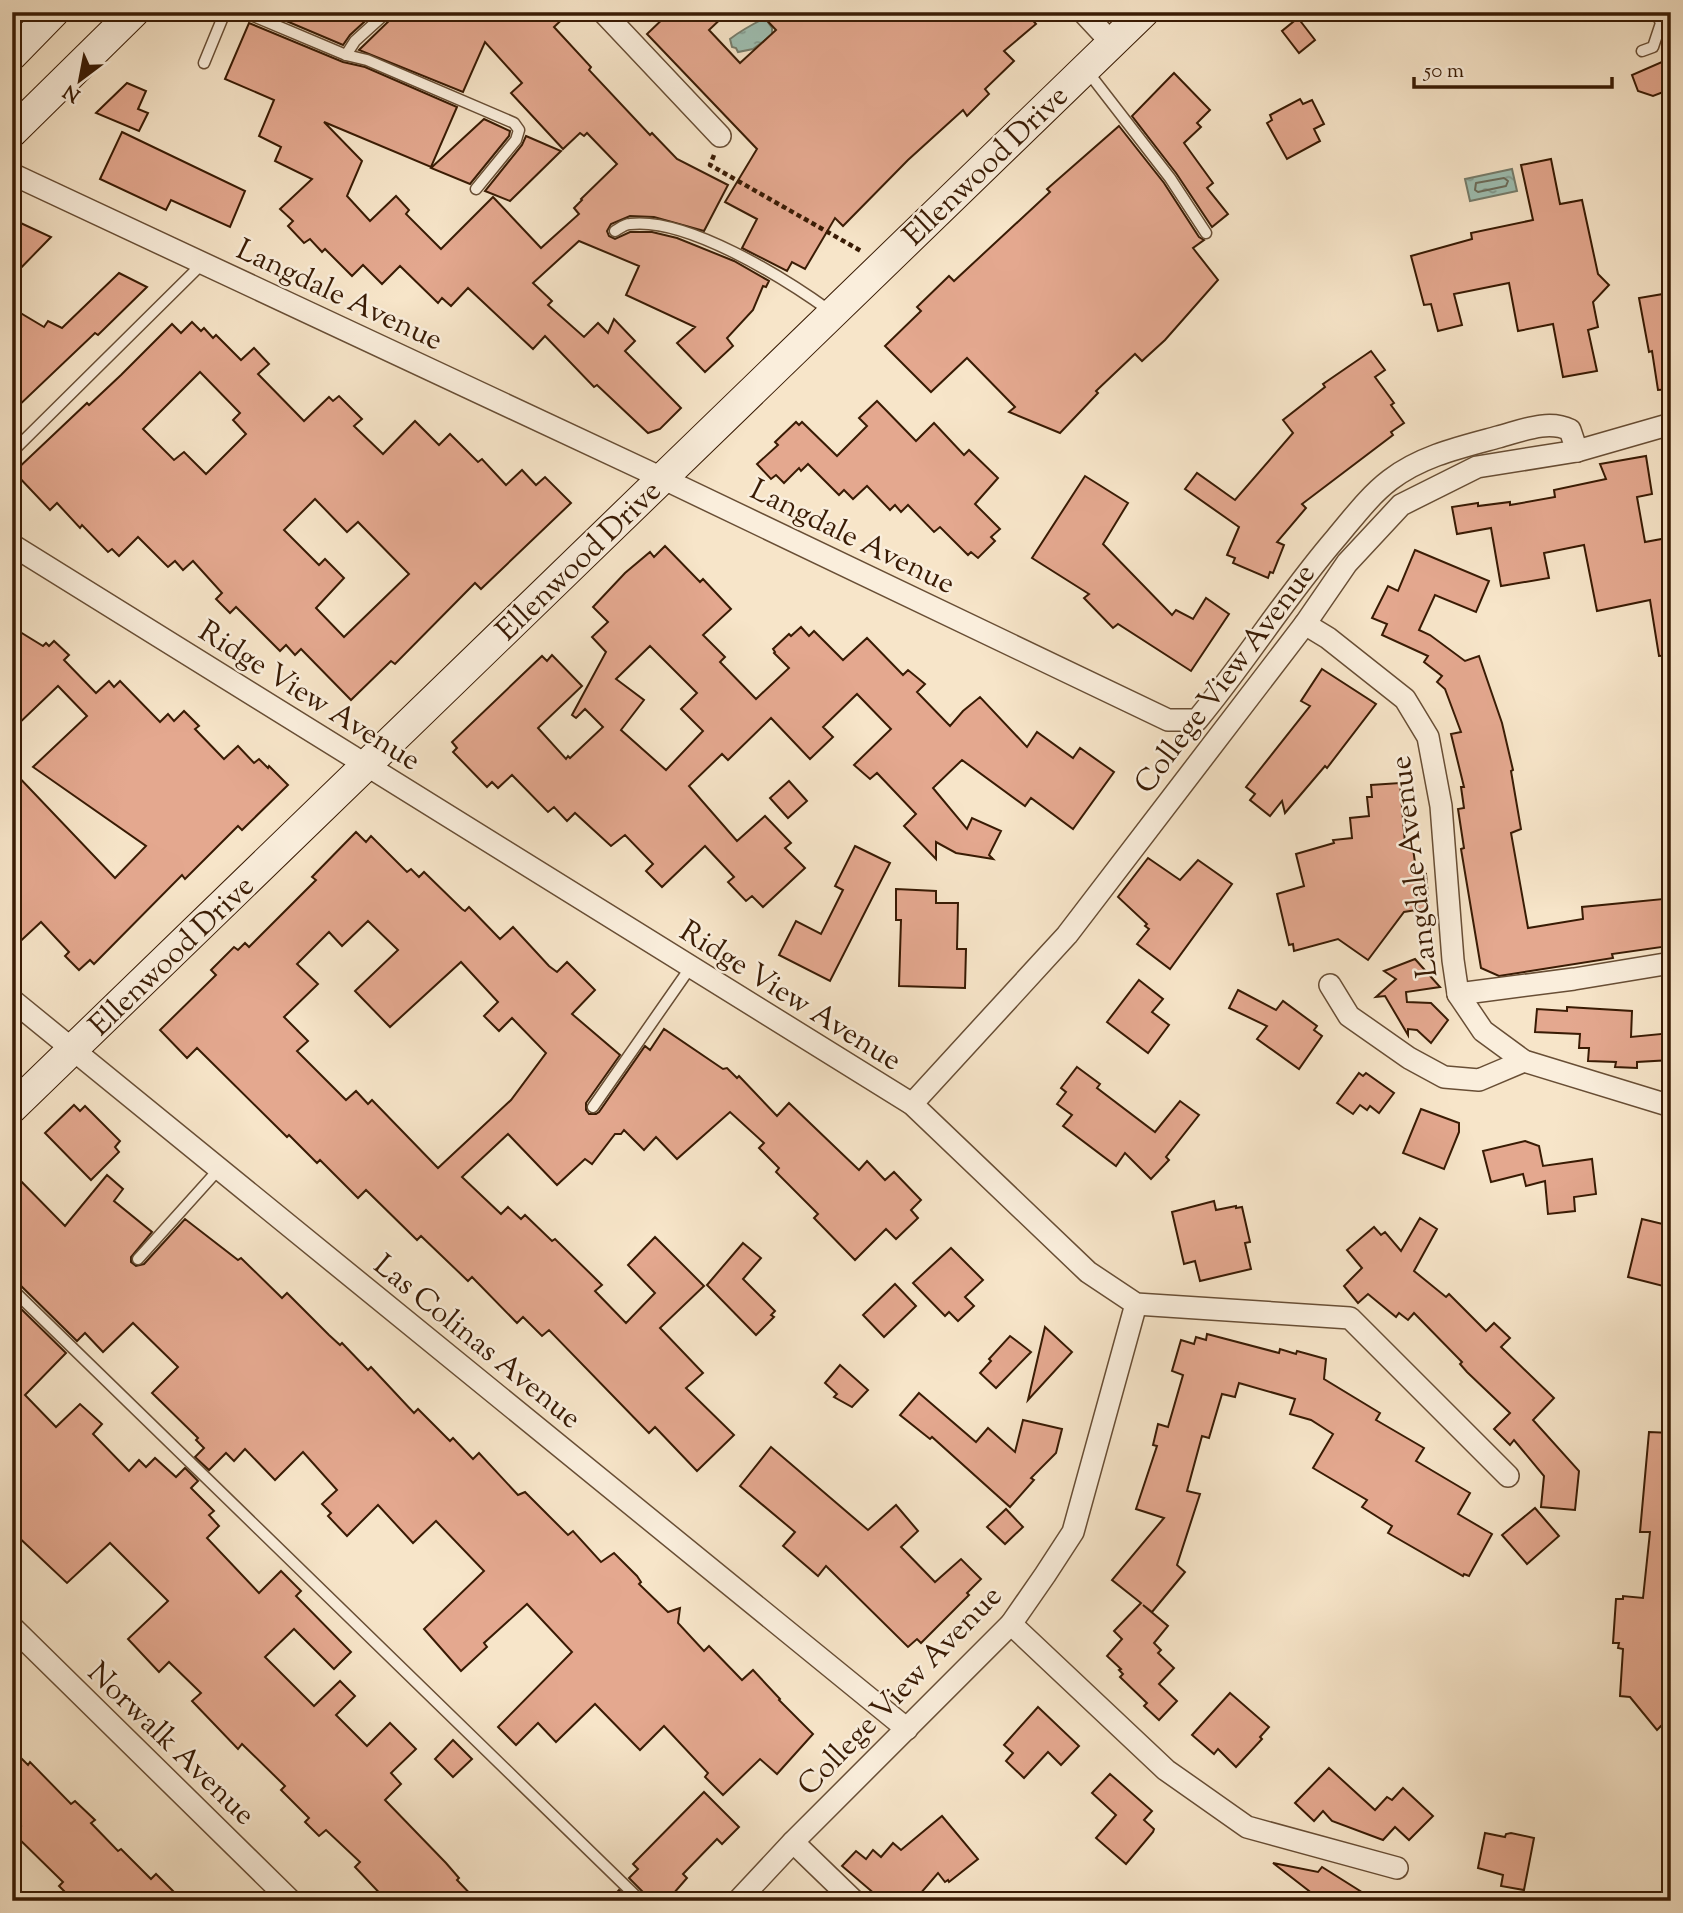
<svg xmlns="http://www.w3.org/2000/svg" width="1683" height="1913" viewBox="0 0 1683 1913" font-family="'Sorts Mill Goudy',serif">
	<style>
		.water { fill: url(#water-ripples); stroke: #767d6c; stroke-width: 2 }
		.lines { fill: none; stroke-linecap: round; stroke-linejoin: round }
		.shore { stroke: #6c6d5b; stroke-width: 2 }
		.building { fill: #e4a88f; stroke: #391b04; stroke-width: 2; fill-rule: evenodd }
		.lane-casing { stroke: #684e35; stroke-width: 13 }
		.street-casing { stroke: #684e35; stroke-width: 24 }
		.secondary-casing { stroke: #391b04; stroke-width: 32 }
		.path { stroke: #391b04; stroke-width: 4.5; stroke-dasharray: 5 3.5; stroke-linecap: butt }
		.lane { stroke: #faeedc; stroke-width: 10 }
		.street { stroke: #faeedc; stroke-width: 21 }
		.secondary { stroke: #faeedc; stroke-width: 30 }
		.labels { text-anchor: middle; stroke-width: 5; stroke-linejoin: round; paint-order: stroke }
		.street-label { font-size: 30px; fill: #391b04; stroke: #faeedc }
	</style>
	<defs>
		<pattern id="water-ripples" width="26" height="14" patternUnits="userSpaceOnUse" patternTransform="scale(1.75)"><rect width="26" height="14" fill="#9ebfb2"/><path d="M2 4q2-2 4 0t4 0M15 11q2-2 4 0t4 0" fill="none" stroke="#829a8f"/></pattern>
	</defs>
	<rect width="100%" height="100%" fill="#f7e5c9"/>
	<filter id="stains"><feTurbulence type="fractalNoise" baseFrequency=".00286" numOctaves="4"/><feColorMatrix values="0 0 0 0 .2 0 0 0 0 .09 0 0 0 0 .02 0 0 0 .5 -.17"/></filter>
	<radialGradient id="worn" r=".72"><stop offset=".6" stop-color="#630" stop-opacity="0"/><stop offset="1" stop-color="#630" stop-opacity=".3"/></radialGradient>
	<!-- water -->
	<g class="water">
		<path d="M765,18L772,28V35L753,49L738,52L736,48L732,47L730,39C739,32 753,24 765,18Z"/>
		<path d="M1512,169L1517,191L1470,201L1465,179Z"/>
	</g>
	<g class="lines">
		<!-- shore -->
		<path class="shore" d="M1504,178L1508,181L1506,186L1478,192L1475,190L1476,183Z"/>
	</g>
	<!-- building -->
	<g class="building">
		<path d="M265,12H375L350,35L343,45Z"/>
		<path d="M395,12H570L554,27L591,67L589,70L650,135L652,133L677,159L728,185L704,231L654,217L630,216L611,224L607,231L609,236L615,239L630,232H652L677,238L734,261L769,281L766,287L763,286L753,310L727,338L733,346L705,372L677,343L695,327L626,295L639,266L579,241L533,283L552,301L548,305L584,337L598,323L608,333L614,319L635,341L625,351L681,408L660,429L648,433L597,385L594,387L545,336L533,349L468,288L451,306L442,298L438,303L400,266L382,284L363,265L352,276L325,249L322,252L310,239L304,243L288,226L293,221L280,209L312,179L275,161L281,147L259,136L274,100L225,79L249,23L343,62L365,67L457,107L431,167L324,122L362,161L347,196L370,221L396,196L409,210L406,214L441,249L493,197L541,248L579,214L574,208L582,200L581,199L617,164L587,133L584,136L580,133L563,149L511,93L522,83L485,42L463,92L359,50L392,18Z"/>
		<path d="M670,12H728L709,30L740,63L776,30L759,12H1026L1036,24L1004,51L1014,61L985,89L989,94L967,116L963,110L908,160L843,226L835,218L805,269L792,262L787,271L742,248L757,219L725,202L757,149L647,34Z"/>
		<path d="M1298,18L1315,40L1299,53L1282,31Z"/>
		<path d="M1671,58V89L1653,96L1638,91L1632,75Z"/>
		<path d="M1174,73L1210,110L1197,123L1201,127L1184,143L1213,183L1207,188L1228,214L1212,227L1176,173L1132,116Z"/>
		<path d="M127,83L146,91L138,109L148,113L139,131L96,113Z"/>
		<path d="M1300,99L1303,104L1312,100L1324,124L1314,129L1320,141L1287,159L1267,123L1272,120L1270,115Z"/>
		<path d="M484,119L510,131L509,136L470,184L431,168Z"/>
		<path d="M1119,126L1164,183L1199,237L1204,240L1193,248L1218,280L1165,340L1142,361L1135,354L1096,391L1098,393L1060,433L1009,412L1015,407L967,358L931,392L885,346L921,311L917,307L949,276L954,281L1050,192L1047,189Z"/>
		<path d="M122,132L245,191L230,227L171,200L166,210L100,179Z"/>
		<path d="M526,136L561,151L510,201L485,191L522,145Z"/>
		<path d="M1551,159L1560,204L1582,200L1598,274L1609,285L1593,302L1598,327L1588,330L1597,371L1563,377L1553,324L1518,331L1509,283L1454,294L1462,325L1438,331L1431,304L1424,305L1411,256L1472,239L1471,233L1533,220L1521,165Z"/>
		<path d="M12,219L51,237L12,277Z"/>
		<path d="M119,273L147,287L98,335L95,333L12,412V308L44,327L48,321L62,328Z"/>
		<path d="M1663,294L1664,303L1671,302V389L1658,390L1652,351L1649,352L1639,298Z"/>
		<path d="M192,322L201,331L204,328L213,338L216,335L241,360L254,348L269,364L258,374L304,421L329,397L333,401L339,396L362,419L354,426L383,454L415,421L439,445L450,434L478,462L482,459L506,485L522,470L536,485L545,477L571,503L481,589L475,583L395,664L391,661L351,700L301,649L295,655L286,645L280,651L236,607L230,613L216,599L222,593L193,561L183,570L175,561L168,567L138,537L119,556L112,549L108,552L82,525L80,528L57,503L50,510L14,472L87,403L89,405L121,375L172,324L181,333ZM200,372L240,413L233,420L246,434L206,474L184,452L174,460L143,429ZM315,499L347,532L358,522L409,574L344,637L316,608L344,578L325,559L319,565L284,530Z"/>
		<path d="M1371,351L1385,370L1375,377L1394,403L1391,405L1404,423L1391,432L1393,435L1302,504L1306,508L1277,542L1284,545L1273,573L1270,572L1268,578L1233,563L1235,558L1227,555L1239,527L1185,489L1197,473L1235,500L1293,433L1283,420L1325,387L1323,384Z"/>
		<path d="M877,401L916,441L934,423L964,455L969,450L998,478L975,504L1000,529L991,537L995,541L978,558L971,552L968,555L940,527L934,532L908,505L901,512L895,505L890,510L867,486L853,499L844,490L839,495L808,464L801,471L799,468L784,483L776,475L771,479L757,464L778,445L775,442L796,422L799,425L802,422L837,456L867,426L859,418Z"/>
		<path d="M1646,456L1652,494L1637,497L1645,542L1667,538L1669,550L1671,549V655L1659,656L1650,600L1597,611L1584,545L1544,553L1549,578L1501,586L1491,528L1457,534L1452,507L1478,503V506L1510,502V505L1555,497L1554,490L1606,479L1600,464Z"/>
		<path d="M1085,476L1128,503L1103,544L1172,615L1176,610L1193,619L1206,598L1229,614L1191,671L1118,624L1113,628L1084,598L1089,594L1032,558Z"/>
		<path d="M665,546L700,582L703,579L731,609L703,635L725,657L720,662L756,699L789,668L774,653L775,652L773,649L789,634L791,636L801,627L809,636L814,631L843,660L867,638L903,675L908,670L925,684L917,692L950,726L963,711L980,697L1027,747L1037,732L1073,758L1080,748L1114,772L1073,829L1031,798L1025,806L962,760L933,788L967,829L972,818L1001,831L989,855L993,859L956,853L936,842V859L904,826L916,814L877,773L870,779L854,765L891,729L857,694L823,727L833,737L810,759L771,718L728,760L722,754L689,786L737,841L765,816L791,843L785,848L805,868L763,907L752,896L746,901L728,882L734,877L705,846L662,887L646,871L653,864L625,835L611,846L575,813L567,821L554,807L548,812L512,775L498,788L492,782L487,787L453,752L457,748L452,742L542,656L547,661L552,655L582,686L538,728L566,759L568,756L570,758L603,727L585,709L576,718L572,715L606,652L592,637L608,622L593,607L625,573L650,552L654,557ZM650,646L697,693L681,709L703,731L666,770L621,730L644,700L616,679Z"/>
		<path d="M1415,550L1489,581L1476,612L1435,595L1419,630L1430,635L1465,661L1479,656L1502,723L1513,770L1511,771L1521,829L1511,833L1528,928L1583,919L1582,907L1663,899V902L1671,901V944L1662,945V947L1612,954L1613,958L1499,976L1481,968L1461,849L1464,848L1458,809L1464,808L1461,787H1464L1451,734L1461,732L1445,689L1437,682L1442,676L1424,662L1428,656L1382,635L1387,624L1372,618L1388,586L1398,591Z"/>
		<path d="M12,627L43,646L46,643L49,646L54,641L69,655L64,660L96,693L109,681L114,687L120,681L160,722L168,714L174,721L184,711L199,726L195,729L224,759L238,746L254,763L259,759L268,768L269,766L288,785L242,830L238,826L185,879L182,875L94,964L90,960L79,970L65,956L69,952L41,922L12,949V770L115,878L146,846L33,767L87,716L58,686L12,730Z"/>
		<path d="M1322,669L1376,704L1327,768L1325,766L1285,813L1282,801L1270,816L1250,800L1255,794L1246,787L1310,706L1301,701Z"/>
		<path d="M789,781L807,801L788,818L770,798Z"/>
		<path d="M1400,783L1405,843L1412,842L1417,876L1426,874L1429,908L1404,912L1368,960L1338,939L1294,951L1293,944L1289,945L1277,894L1304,886L1296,854L1334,843L1333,840L1352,838L1350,818L1369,816L1367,797H1372L1371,785Z"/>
		<path d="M356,832L366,842L371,836L407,872L411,869L419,877L424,872L462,909L465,911L469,907L500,939L513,927L549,966L557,972L567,962L595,990L572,1014L620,1055L586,1103V1110L589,1114H596L599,1112L645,1046L650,1050L664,1029L723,1069L727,1068L737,1078L739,1076L777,1116L789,1103L859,1170L867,1161L885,1180L894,1172L921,1200L911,1210L918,1218L896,1239L886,1229L855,1260L814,1218L818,1214L776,1172L779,1168L759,1148L764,1143L730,1112L677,1159L656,1137L644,1150L624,1130L621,1134H615L592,1164L585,1159L557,1185L508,1134L462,1177L501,1214L508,1207L521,1219L525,1215L552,1241L555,1239L602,1285L595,1291L626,1323L655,1293L628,1265L655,1237L704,1286L660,1328L703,1373L686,1388L734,1435L697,1471L655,1427L649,1433L549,1330L542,1336L523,1317L517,1323L472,1277L468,1281L421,1236L417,1240L366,1190L358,1198L320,1160L317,1163L289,1135L287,1137L197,1048L187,1058L160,1030L216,975L211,970L234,947L238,950L245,943L249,947L316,880L312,877ZM368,921L398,950L355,991L390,1027L461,962L498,1002L484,1016L499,1031L512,1018L546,1053L511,1100L438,1168L372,1100L368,1104L356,1091L346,1100L297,1051L308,1041L284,1017L318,984L297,964L329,932L342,946Z"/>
		<path d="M855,846L890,863L830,981L779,955L796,921L821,934L843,890L835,886Z"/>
		<path d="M1148,858L1180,880L1198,860L1232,884L1170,969L1137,944L1149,929L1145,926L1147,924L1118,897Z"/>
		<path d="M896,889L936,891V903H958L957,949H966L965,988L899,986L901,920H896Z"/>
		<path d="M1415,959L1440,987L1406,992L1407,1002L1431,1003L1448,1020L1431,1043L1417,1030L1408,1029V1035L1385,996L1376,997L1396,979L1384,971Z"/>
		<path d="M1139,980L1163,999L1152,1012L1169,1025L1148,1053L1107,1022Z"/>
		<path d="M1238,990L1276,1010L1283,1001L1317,1026L1314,1030L1322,1036L1299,1069L1257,1039L1267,1026L1229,1008Z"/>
		<path d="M1567,1007L1632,1011L1631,1037L1671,1033V1060L1637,1062V1068L1615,1067L1616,1062L1588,1061L1589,1048H1579L1580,1034L1535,1032L1537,1009L1567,1011Z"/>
		<path d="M1077,1067L1100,1084L1097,1088L1155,1132L1180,1101L1199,1115L1166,1157L1169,1160L1151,1179L1125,1153L1116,1166L1063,1126L1072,1115L1057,1104L1066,1092L1061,1088Z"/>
		<path d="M1359,1073L1363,1076L1366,1073L1394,1093L1379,1113L1370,1106L1367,1110L1360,1105L1353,1114L1337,1103Z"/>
		<path d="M74,1105L80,1111L85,1106L120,1141L115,1147L119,1152L91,1180L45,1133Z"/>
		<path d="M1421,1109L1459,1123V1132L1444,1169L1403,1153Z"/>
		<path d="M1525,1141L1539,1146L1543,1166L1592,1159L1596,1194L1574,1197L1575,1211L1548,1214L1545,1181L1526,1186L1523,1174L1491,1182L1483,1151Z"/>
		<path d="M12,1172L65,1226L107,1175L123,1189L114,1201L152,1232L131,1257V1262L136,1266L144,1264L185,1219L238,1260L241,1258L282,1298L287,1293L329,1335L340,1345L342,1343L368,1370L371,1367L414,1413L418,1409L450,1441L453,1438L473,1459L479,1453L518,1495L525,1492L568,1535L573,1531L601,1562L614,1553L637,1576L641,1582L639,1584L668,1612L680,1608L678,1623L704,1651L709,1646L742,1680L753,1670L780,1699L779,1700L813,1734L777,1774L760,1759L723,1795L705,1777L708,1773L664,1726L640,1750L595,1704L556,1742L538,1723L516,1745L498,1727L572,1652L527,1604L484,1643L487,1647L461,1671L424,1629L484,1571L436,1521L413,1543L378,1505L347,1536L328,1516L331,1513L322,1504L337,1490L303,1452L275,1480L245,1449L234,1461L226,1453L209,1470L195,1457L204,1448L196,1440L198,1438L152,1393L178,1367L133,1323L103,1352L85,1333L77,1341L18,1283L12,1281Z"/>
		<path d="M1214,1201L1216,1210L1236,1206V1208L1242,1207L1250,1242L1245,1243L1251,1269L1200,1281L1195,1261L1184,1264L1172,1212Z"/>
		<path d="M1420,1218L1437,1229L1414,1271L1446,1297L1449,1294L1486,1331L1494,1323L1510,1338L1501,1347L1554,1398L1533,1420L1579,1471L1575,1510L1541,1507L1544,1476L1514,1440L1510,1445L1494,1429L1510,1413L1467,1372L1460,1364L1462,1362L1414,1313L1408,1320L1399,1313L1396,1317L1368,1294L1358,1303L1344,1286L1362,1268L1347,1250L1374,1227L1381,1235L1385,1232L1401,1251Z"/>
		<path d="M1642,1219L1671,1226V1288L1628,1277Z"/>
		<path d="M743,1243L761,1258L743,1279L775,1311L771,1315L774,1317L756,1335L707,1285Z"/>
		<path d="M951,1248L983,1280L965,1297L974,1306L958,1321L949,1312L945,1316L913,1283Z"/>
		<path d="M895,1284L916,1306L884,1337L863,1315Z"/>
		<path d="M12,1300L66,1353L25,1395L56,1427L80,1404L102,1424L93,1434L129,1471L139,1460L146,1467L155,1458L176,1477L185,1468L198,1481L191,1488L214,1511L209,1515L219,1526L207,1538L259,1593L281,1571L301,1591L296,1596L351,1652L334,1669L294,1629L265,1657L314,1706L340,1681L355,1696L336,1715L367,1746L390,1723L416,1749L391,1773L401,1784L385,1800L446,1863L459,1878L457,1880L477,1901H387L355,1867L360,1862L326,1830L319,1836L305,1822L309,1818L281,1790L285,1786L242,1744L238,1749L192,1701L201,1693L169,1662L159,1672L128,1639L168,1601L110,1543L67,1583L12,1531Z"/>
		<path d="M1045,1327L1072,1352L1028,1400Z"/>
		<path d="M1207,1334L1279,1353L1280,1349L1296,1354L1297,1351L1326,1359L1324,1379L1380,1413L1376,1420L1424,1448L1416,1461L1470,1493L1458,1514L1492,1534L1469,1576L1464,1574L1463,1576L1388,1533L1392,1526L1362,1507L1367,1500L1313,1468L1333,1434L1311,1420L1290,1414L1295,1399L1239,1383L1235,1397L1222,1394L1209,1438L1202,1436L1187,1491L1200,1494L1177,1565L1185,1572L1152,1612L1143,1605L1168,1626L1154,1643L1161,1650L1158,1653L1174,1668L1159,1684L1177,1701L1159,1720L1144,1706L1147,1703L1120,1677L1123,1674L1119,1670L1121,1669L1107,1656L1122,1639L1114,1631L1141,1603L1112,1580L1164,1518L1136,1509L1157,1446L1153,1445L1158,1424L1168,1427L1183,1375L1172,1371L1181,1340L1194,1344L1196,1337L1206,1340Z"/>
		<path d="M1010,1336L1031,1352L996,1388L980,1373L991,1361L989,1359Z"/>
		<path d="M840,1365L868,1390L852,1407L834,1397L837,1394L825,1383Z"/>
		<path d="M919,1393L976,1442L988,1428L1015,1452L1023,1420L1062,1429L1056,1453L1031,1478L1034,1480L1010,1507L932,1437L930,1439L900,1415Z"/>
		<path d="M1649,1432L1671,1433V1729L1661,1726L1657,1730L1630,1697L1620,1696L1623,1649L1618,1648L1619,1643H1613L1616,1599H1623V1596L1643,1598L1650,1532H1640Z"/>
		<path d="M771,1447L868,1530L896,1505L918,1531L901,1547L935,1582L961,1559L981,1579L967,1593L969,1595L921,1643L917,1639L908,1647L826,1566L818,1576L783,1546L795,1532L740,1486Z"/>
		<path d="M1535,1508L1559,1536L1527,1564L1502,1535Z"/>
		<path d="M1006,1509L1023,1527L1005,1544L987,1527Z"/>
		<path d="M1230,1693L1269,1727L1260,1737L1262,1739L1236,1767L1218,1749L1214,1754L1192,1735Z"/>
		<path d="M1038,1707L1079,1746L1061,1765L1048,1752L1024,1778L1006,1761L1013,1753L1004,1745Z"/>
		<path d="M453,1740L472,1759L453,1777L435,1759Z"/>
		<path d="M12,1749L28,1765L30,1762L71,1804L75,1801L95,1820L91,1823L118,1851L121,1849L151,1879L156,1874L183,1901H74L59,1886L63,1882L14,1834L21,1826L12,1818Z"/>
		<path d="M1329,1768L1375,1810L1387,1797L1392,1800L1403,1788L1433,1816L1409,1840L1395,1827L1383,1840L1332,1821L1323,1811L1314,1821L1295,1803Z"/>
		<path d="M1110,1774L1152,1811L1144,1820L1154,1829L1153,1832L1126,1864L1096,1838L1116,1815L1092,1793Z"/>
		<path d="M704,1792L739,1827L722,1844L717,1839L683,1874L687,1878L667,1901H649L646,1895L629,1878L638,1869L633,1864Z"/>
		<path d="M942,1816L978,1859L949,1882L948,1880L945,1882L938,1873L914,1901H883L842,1866L856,1851L866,1859L873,1850L881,1857L893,1843L901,1850Z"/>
		<path d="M1485,1833L1505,1837L1506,1834L1511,1833L1534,1838L1524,1890L1501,1886L1503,1875L1478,1868Z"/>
		<path d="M1273,1863L1318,1872L1322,1867L1376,1901H1322Z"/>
		<path d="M619,1890L629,1901H609Z"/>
	</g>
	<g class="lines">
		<defs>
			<g id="lane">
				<path d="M244,12L346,55L367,60L514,123L519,130L516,140L476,189"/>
				<path d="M1642,51L1653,47L1661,23L1656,12"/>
				<path d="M346,55L355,41L387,12"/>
				<path d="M204,63L225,12"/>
				<path d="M1088,72L1170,178L1206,233"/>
				<path d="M615,231C620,228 625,224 630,224C687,217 784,278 830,311"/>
				<path d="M12,452L203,263"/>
				<path d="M593,1107L690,968"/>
				<path d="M138,1259L219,1169"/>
				<path d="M12,1289L641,1901"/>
			</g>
			<g id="street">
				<path d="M603,12L720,136"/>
				<path d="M1083,12L1111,42"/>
				<path d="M12,174L662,478L1168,720H1197C1246,661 1286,596 1336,538C1353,518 1369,496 1390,480C1421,456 1461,447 1498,437C1521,431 1548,419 1570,430L1577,451"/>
				<path d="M12,545L912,1104L1088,1272L1136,1304L1350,1318L1508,1476"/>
				<path d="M1305,624L1328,638L1405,699L1428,737L1441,806L1453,960L1458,994L1483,1031L1524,1061L1671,1106"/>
				<path d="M1330,985L1349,1016L1409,1058L1444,1077L1479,1080L1524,1061"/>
				<path d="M1458,994L1574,979L1671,963"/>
				<path d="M12,1000L907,1729"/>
				<path d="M912,1104L1067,935L1305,624L1347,563L1401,505L1477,467L1577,451L1671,424"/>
				<path d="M1011,1624L1166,1770L1247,1827L1397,1868"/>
				<path d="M12,1627L291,1901"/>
				<path d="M793,1842L854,1901"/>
				<path d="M738,1901L793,1842L1011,1624L1045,1575L1073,1532L1136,1304"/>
			</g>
			<g id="secondary">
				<path d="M12,55L54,12"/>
				<path d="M12,132L134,12"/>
				<path d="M12,1108L1144,12"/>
			</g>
		</defs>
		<!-- lane casing -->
		<use href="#lane" class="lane-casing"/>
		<!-- street casing -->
		<use href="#street" class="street-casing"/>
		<!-- secondary casing -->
		<use href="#secondary" class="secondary-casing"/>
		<!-- path -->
		<path class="path" d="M714,155L710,165L861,251"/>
		<!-- lane -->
		<use href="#lane" class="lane"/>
		<!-- street -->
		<use href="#street" class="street"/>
		<!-- secondary -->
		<use href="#secondary" class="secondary"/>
	</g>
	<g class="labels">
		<!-- street labels -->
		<g class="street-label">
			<text transform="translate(985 165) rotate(-44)" y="10">Ellenwood Drive</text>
			<text transform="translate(340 294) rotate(25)" y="10">Langdale Avenue</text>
			<text transform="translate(853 536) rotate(26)" y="10">Langdale Avenue</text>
			<text transform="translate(578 560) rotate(-44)" y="10">Ellenwood Drive</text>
			<text transform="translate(1224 678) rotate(-53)" y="10">College View Avenue</text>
			<text transform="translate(310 695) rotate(32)" y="10">Ridge View Avenue</text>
			<text transform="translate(1413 867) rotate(-97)" y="10">Langdale Avenue</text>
			<text transform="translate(171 955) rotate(-44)" y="10">Ellenwood Drive</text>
			<text transform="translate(791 995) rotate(32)" y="10">Ridge View Avenue</text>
			<text transform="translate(478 1341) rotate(39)" y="10">Las Colinas Avenue</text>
			<text transform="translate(899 1690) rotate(-46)" y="10">College View Avenue</text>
			<text transform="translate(172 1743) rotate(44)" y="10">Norwalk Avenue</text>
		</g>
	</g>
	<!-- margin -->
	<rect width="1683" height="1913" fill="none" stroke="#f7e5c9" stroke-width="42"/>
	<rect x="14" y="14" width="1655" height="1885" fill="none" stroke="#391b04" stroke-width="3.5"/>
	<rect x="21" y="21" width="1641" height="1871" fill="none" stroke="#391b04" stroke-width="2"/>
	<!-- north arrow -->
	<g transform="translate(80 80) rotate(212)" stroke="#faeedc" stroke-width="5" paint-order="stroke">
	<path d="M0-5L12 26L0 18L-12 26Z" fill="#391b04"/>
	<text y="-10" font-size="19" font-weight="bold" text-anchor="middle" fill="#391b04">N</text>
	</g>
	<!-- scale -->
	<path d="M1414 77v10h198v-10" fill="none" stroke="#391b04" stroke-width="3.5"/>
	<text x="1424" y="77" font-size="21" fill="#391b04" stroke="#faeedc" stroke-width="5" paint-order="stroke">50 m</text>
	<rect width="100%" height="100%" filter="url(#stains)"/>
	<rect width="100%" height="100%" fill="url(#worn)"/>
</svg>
